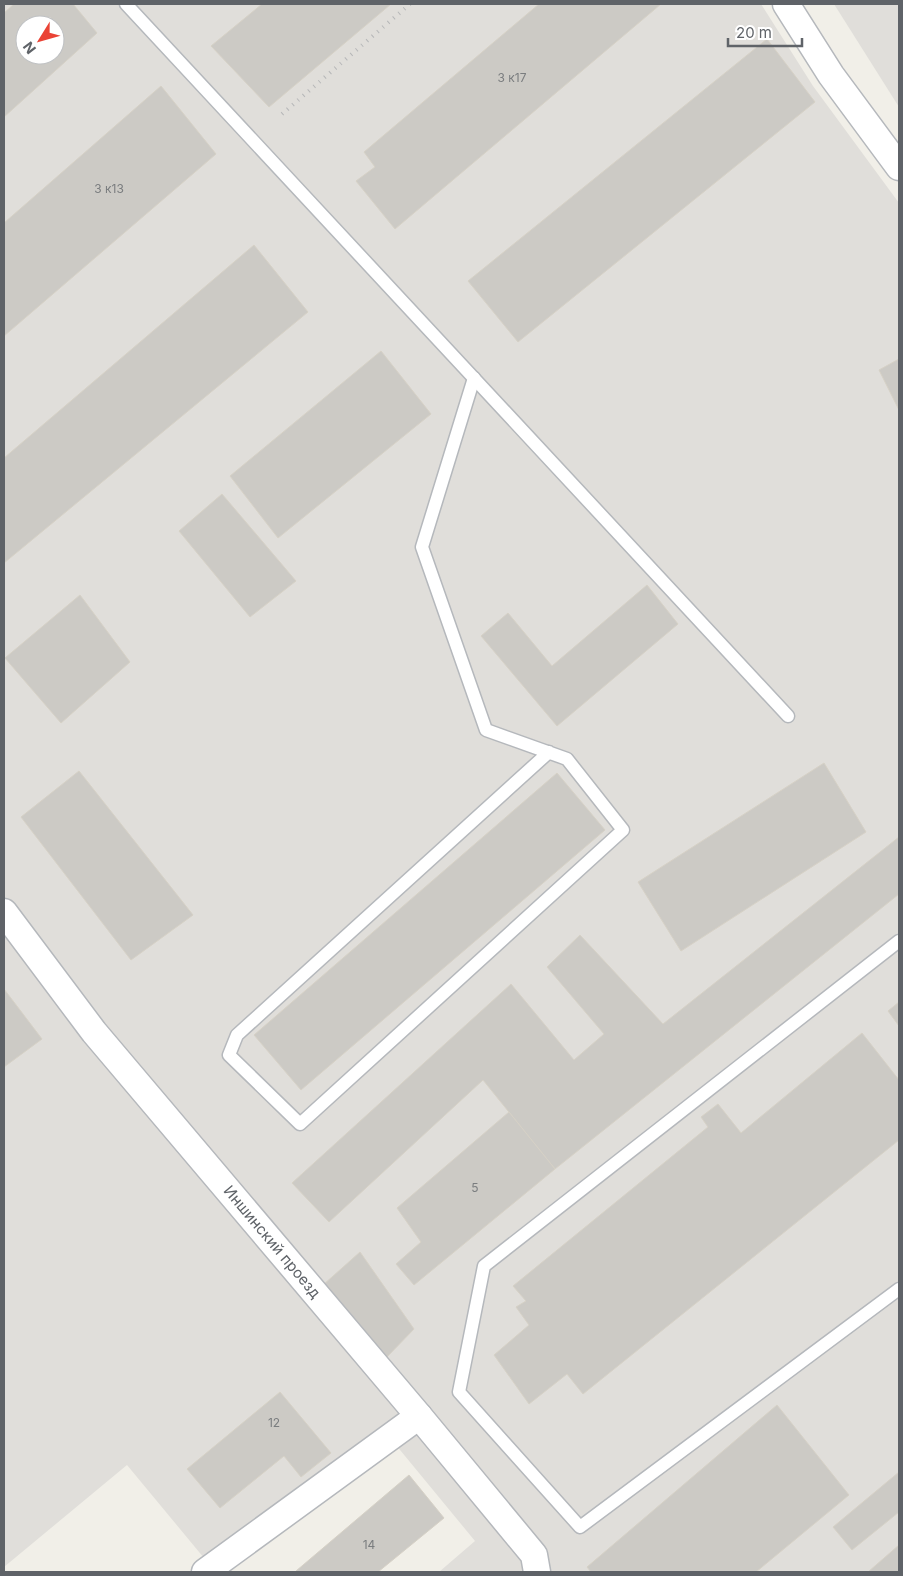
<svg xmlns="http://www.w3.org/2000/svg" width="903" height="1576" viewBox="0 0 903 1576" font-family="Inter,sans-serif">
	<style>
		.industrial { fill: #e0deda; fill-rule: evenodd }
		.building { fill: #cccac5; stroke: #d6d1c6; fill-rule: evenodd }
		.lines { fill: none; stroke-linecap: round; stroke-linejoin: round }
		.lane-casing { stroke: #b5b8bc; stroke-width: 15 }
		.street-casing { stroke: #b5b8bc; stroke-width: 29 }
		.lane { stroke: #fff; stroke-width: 12 }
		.street { stroke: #fff; stroke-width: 26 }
		.rail { stroke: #b6b7b8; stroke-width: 4; stroke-dasharray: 1 6; stroke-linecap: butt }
		.labels { text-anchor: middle; stroke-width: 5; stroke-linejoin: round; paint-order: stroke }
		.number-label { font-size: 12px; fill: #7a7d7f }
		.street-label { font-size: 15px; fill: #5f6368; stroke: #fff }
	</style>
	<rect width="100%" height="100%" fill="#f1efe8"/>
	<!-- industrial -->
	<g class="industrial">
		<path d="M4,4H761L813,86L899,203V1572H439L475,1541L391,1439L209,1564L127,1465L4,1567ZM25,25H55V55H25Z"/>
		<path d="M834,4H899V107Z"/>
	</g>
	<!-- building -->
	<g class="building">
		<path d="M14,4H73L97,33L4,117V13ZM25,25H55V55H25Z"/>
		<path d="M262,4H391L269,107L211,46Z"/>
		<path d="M539,4H661L395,229L356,181L375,167L364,152Z"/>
		<path d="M767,39L815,102L518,342L468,281Z"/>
		<path d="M161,86L216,154L4,336V223Z"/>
		<path d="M254,245L308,312L4,563V458Z"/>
		<path d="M381,351L431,414L278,538L230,476Z"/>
		<path d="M899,359V410L879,370Z"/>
		<path d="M222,494L296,581L250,617L179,531Z"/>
		<path d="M647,585L678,624L557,726L481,636L508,613L552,666Z"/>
		<path d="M80,595L130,662L61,723L5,658Z"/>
		<path d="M824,763L866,832L681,951L638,882Z"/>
		<path d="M79,771L193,915L131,960L21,817Z"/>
		<path d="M557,773L605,830L301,1090L254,1035Z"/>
		<path d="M899,837V894L555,1169L483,1080L329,1222L292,1183L511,984L574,1060L604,1034L547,967L580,935L663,1024Z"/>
		<path d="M4,989L42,1039L4,1067Z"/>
		<path d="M899,1002V1026L888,1011Z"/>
		<path d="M862,1033L899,1080V1140L583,1394L567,1374L529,1404L494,1355L529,1325L516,1307L526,1301L513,1286L708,1127L701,1117L718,1104L741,1133Z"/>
		<path d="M509,1112L555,1169L414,1285L396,1264L421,1242L397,1208Z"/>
		<path d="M360,1252L414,1329L384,1360L323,1285Z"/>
		<path d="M280,1392L331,1453L301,1477L284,1456L220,1508L187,1469Z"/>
		<path d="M777,1405L849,1495L756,1572H591L587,1567Z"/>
		<path d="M899,1472V1512L852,1550L833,1527Z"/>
		<path d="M409,1475L444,1518L378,1572H297L296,1571Z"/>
		<path d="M899,1545V1572H868Z"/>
	</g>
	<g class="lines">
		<defs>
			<g id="lane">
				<path d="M126,4L788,716"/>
				<path d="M474,378L422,547L486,730L567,759L623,830L300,1124L229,1055L237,1035L549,752"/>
				<path d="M899,941L484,1266L459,1392L580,1527L899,1289"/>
			</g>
			<g id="street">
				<path d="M786,4L831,75L899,167"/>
				<path d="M4,912L94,1032L419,1416L534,1555L537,1572"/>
				<path d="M205,1572L419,1416"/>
			</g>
		</defs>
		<!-- lane casing -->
		<use href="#lane" class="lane-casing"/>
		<!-- street casing -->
		<use href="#street" class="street-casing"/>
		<!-- lane -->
		<use href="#lane" class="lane"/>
		<!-- street -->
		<use href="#street" class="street"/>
		<!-- rail -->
		<path class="rail" d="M282,114L410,4"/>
	</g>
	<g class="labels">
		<!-- number labels -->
		<g class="number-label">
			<text x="512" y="82">3 к17</text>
			<text x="109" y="193">3 к13</text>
			<text x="475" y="1192">5</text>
			<text x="274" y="1427">12</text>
			<text x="369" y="1549">14</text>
		</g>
		<!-- street labels -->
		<g class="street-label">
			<text transform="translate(272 1242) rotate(50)" y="5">Иншинский проезд</text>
		</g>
	</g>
	<!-- border -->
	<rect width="903" height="1576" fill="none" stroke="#5f6368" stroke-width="10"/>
	<!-- north arrow -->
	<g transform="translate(40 40) rotate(233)"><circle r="24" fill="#ffffff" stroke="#bfc1c3"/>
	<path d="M0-4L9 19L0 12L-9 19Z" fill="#ea4335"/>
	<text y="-8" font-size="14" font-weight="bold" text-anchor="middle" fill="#5f6368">N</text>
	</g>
	<!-- scale -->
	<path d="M728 38v8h74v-8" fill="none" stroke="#5f6368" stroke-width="2.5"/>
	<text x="736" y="38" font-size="15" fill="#5f6368" stroke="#ffffff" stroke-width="4" paint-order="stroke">20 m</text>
</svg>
